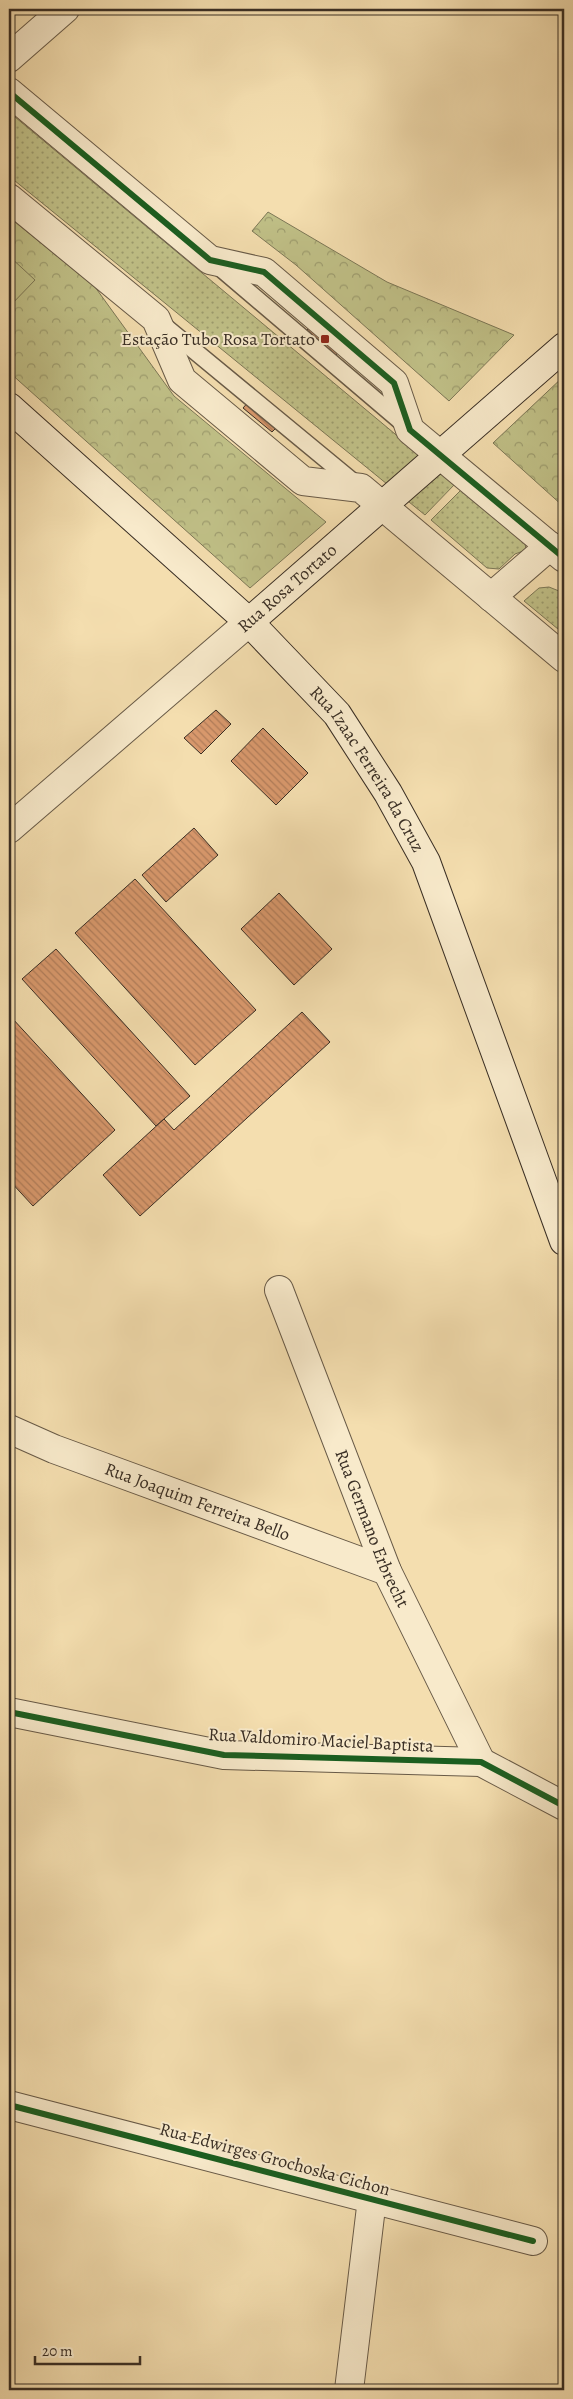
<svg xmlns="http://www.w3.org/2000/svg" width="573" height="2399" viewBox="0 0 573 2399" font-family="Alegreya,serif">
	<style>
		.grass { fill: url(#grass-dots); stroke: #7c7756 }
		.forest { fill: url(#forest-crowns); stroke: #7c7756 }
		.garden { fill: #c0c087; stroke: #7c7756 }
		.building { fill: url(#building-back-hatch); stroke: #392e24 }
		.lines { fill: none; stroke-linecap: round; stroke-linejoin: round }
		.service-casing { stroke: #685a47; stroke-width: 19 }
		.minor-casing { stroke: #685a47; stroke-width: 30 }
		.tertiary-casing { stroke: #685a47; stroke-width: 30 }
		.secondary-casing { stroke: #392e24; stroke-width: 30 }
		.service { stroke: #f8eacb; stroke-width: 16 }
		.minor { stroke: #f8eacb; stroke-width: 28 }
		.tertiary { stroke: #f8eacb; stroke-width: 28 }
		.secondary { stroke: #f8eacb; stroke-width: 28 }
		.cycleway-casing { stroke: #f8eacb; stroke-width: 9 }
		.cycleway { stroke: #1b5e20; stroke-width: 6 }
		.poi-dot { fill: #8f2418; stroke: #f8eacb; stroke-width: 2 }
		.labels { text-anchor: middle; stroke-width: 4; stroke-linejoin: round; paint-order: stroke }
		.poi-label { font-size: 18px; fill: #392e24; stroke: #f8eacb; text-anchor: end }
		.street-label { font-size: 18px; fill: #392e24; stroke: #f8eacb }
	</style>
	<defs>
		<pattern id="grass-dots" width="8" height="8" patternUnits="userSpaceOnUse" patternTransform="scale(1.25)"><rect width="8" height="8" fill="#c0c087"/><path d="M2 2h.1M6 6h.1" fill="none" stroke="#9d9c6e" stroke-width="1.8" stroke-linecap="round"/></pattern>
		<pattern id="forest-crowns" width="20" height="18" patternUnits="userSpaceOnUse" patternTransform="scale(1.25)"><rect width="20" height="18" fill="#c0c087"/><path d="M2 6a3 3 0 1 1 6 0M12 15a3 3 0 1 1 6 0" fill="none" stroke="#9d9c6e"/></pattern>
		<pattern id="building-back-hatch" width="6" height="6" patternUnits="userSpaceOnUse" patternTransform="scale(1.25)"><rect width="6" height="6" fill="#d8986c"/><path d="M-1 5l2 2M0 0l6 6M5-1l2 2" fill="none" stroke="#b07c59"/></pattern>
	</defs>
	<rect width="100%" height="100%" fill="#f4deaf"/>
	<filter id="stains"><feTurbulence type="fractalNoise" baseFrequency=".004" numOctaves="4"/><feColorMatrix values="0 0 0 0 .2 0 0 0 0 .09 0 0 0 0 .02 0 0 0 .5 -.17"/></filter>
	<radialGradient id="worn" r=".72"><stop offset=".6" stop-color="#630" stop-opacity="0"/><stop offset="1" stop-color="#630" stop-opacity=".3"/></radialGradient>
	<!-- grass -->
	<g class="grass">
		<path d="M9,112L455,484L425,515L9,176Z"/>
		<path d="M461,490L525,543L526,550L515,554L499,569L487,568L431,520Z"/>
		<path d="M549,587L564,593V634L524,601L539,588Z"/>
	</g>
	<!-- forest -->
	<g class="forest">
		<path d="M268,212L387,282L514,335L449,401L296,265L252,231Z"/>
		<path d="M9,217L95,287L174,396L326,522L250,588L9,372Z"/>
		<path d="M564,376V507L493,443Z"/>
	</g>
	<!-- garden -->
	<path class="garden" d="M9,256L35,280L9,307Z"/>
	<!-- building -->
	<g class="building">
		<path d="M314,322L343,347L336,355L307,330Z"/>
		<path d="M250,400L279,425L272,432L243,408Z"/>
		<path d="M216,710L231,724L201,754L184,738Z"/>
		<path d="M263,728L308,773L276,805L231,761Z"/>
		<path d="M194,828L218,855L166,902L142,875Z"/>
		<path d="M135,879L256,1010L195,1065L75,933Z"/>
		<path d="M279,893L332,949L294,985L241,929Z"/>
		<path d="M56,949L190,1096L156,1126L22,979Z"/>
		<path d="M302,1012L330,1042L140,1216L103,1175L164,1119L174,1130Z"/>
		<path d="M12,1018L115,1130L33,1206L9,1180V1021Z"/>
	</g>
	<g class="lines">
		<defs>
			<g id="service">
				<path d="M218,266L405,425"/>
				<path d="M162,324L357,485"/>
			</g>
			<g id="minor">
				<path d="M9,58L65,9"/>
				<path d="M9,829L249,622"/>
				<path id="s1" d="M279,1290L387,1571L481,1762"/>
				<path id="s2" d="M9,1429L54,1449L387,1571"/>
				<path d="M9,1712L224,1755L481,1762L564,1806"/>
				<path d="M9,2105L533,2241"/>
				<path d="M349,2390L372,2199"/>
			</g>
			<g id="tertiary">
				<path d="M9,92L210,260L264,272L394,383L410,430L564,558"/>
				<path d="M9,198L156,319L182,380L303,481L361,488L564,658"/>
				<path d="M491,597L550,546"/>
			</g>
			<g id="secondary">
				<path id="s3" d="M9,407L249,622L337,714L388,793L426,862L564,1241"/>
				<path d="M249,622L564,347"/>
			</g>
		</defs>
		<!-- service casing -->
		<use href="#service" class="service-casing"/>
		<!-- minor casing -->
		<use href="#minor" class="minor-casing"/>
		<!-- tertiary casing -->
		<use href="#tertiary" class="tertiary-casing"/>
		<!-- secondary casing -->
		<use href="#secondary" class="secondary-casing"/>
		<!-- service -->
		<use href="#service" class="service"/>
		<!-- minor -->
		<use href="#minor" class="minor"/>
		<!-- tertiary -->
		<use href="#tertiary" class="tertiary"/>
		<!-- secondary -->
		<use href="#secondary" class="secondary"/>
		<defs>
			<g id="cycleway">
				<path d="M9,92L210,260L264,272L394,383L410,430L564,558"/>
				<path d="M9,1712L224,1755L481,1762L564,1806"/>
				<path d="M9,2105L533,2241"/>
			</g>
		</defs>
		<!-- cycleway casing -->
		<use href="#cycleway" class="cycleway-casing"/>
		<!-- cycleway -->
		<use href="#cycleway" class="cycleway"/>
	</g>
	<!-- markers -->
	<rect class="poi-dot" x="320" y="334" width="10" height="10" rx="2.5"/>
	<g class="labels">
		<!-- poi labels -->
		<g class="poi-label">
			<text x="315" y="345">Estação Tubo Rosa Tortato</text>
		</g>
		<!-- street labels -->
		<g class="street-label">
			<text transform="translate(287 588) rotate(-41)" y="6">Rua Rosa Tortato</text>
			<text dy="6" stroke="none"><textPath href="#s3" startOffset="512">Rua Izaac Ferreira da Cruz</textPath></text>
			<text dy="6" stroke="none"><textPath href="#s2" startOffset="202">Rua Joaquim Ferreira Bello</textPath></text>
			<text dy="6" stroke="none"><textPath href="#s1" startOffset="256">Rua Germano Erbrecht</textPath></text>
			<text transform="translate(321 1740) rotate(3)" y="6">Rua Valdomiro Maciel Baptista</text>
			<text transform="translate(275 2159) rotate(15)" y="6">Rua Edwirges Grochoska Cichon</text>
		</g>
	</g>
	<!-- margin -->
	<rect width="573" height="2399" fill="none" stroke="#f4deaf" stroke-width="30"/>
	<rect x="10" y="10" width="553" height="2379" fill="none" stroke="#392e24" stroke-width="2.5"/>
	<rect x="15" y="15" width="543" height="2369" fill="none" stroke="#392e24"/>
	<!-- scale -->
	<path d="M35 2356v8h105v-8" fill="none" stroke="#392e24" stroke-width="2.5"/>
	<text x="42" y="2356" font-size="15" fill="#392e24" stroke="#f8eacb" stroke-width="4" paint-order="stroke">20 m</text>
	<rect width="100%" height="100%" filter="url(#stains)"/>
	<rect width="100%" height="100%" fill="url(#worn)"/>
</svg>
